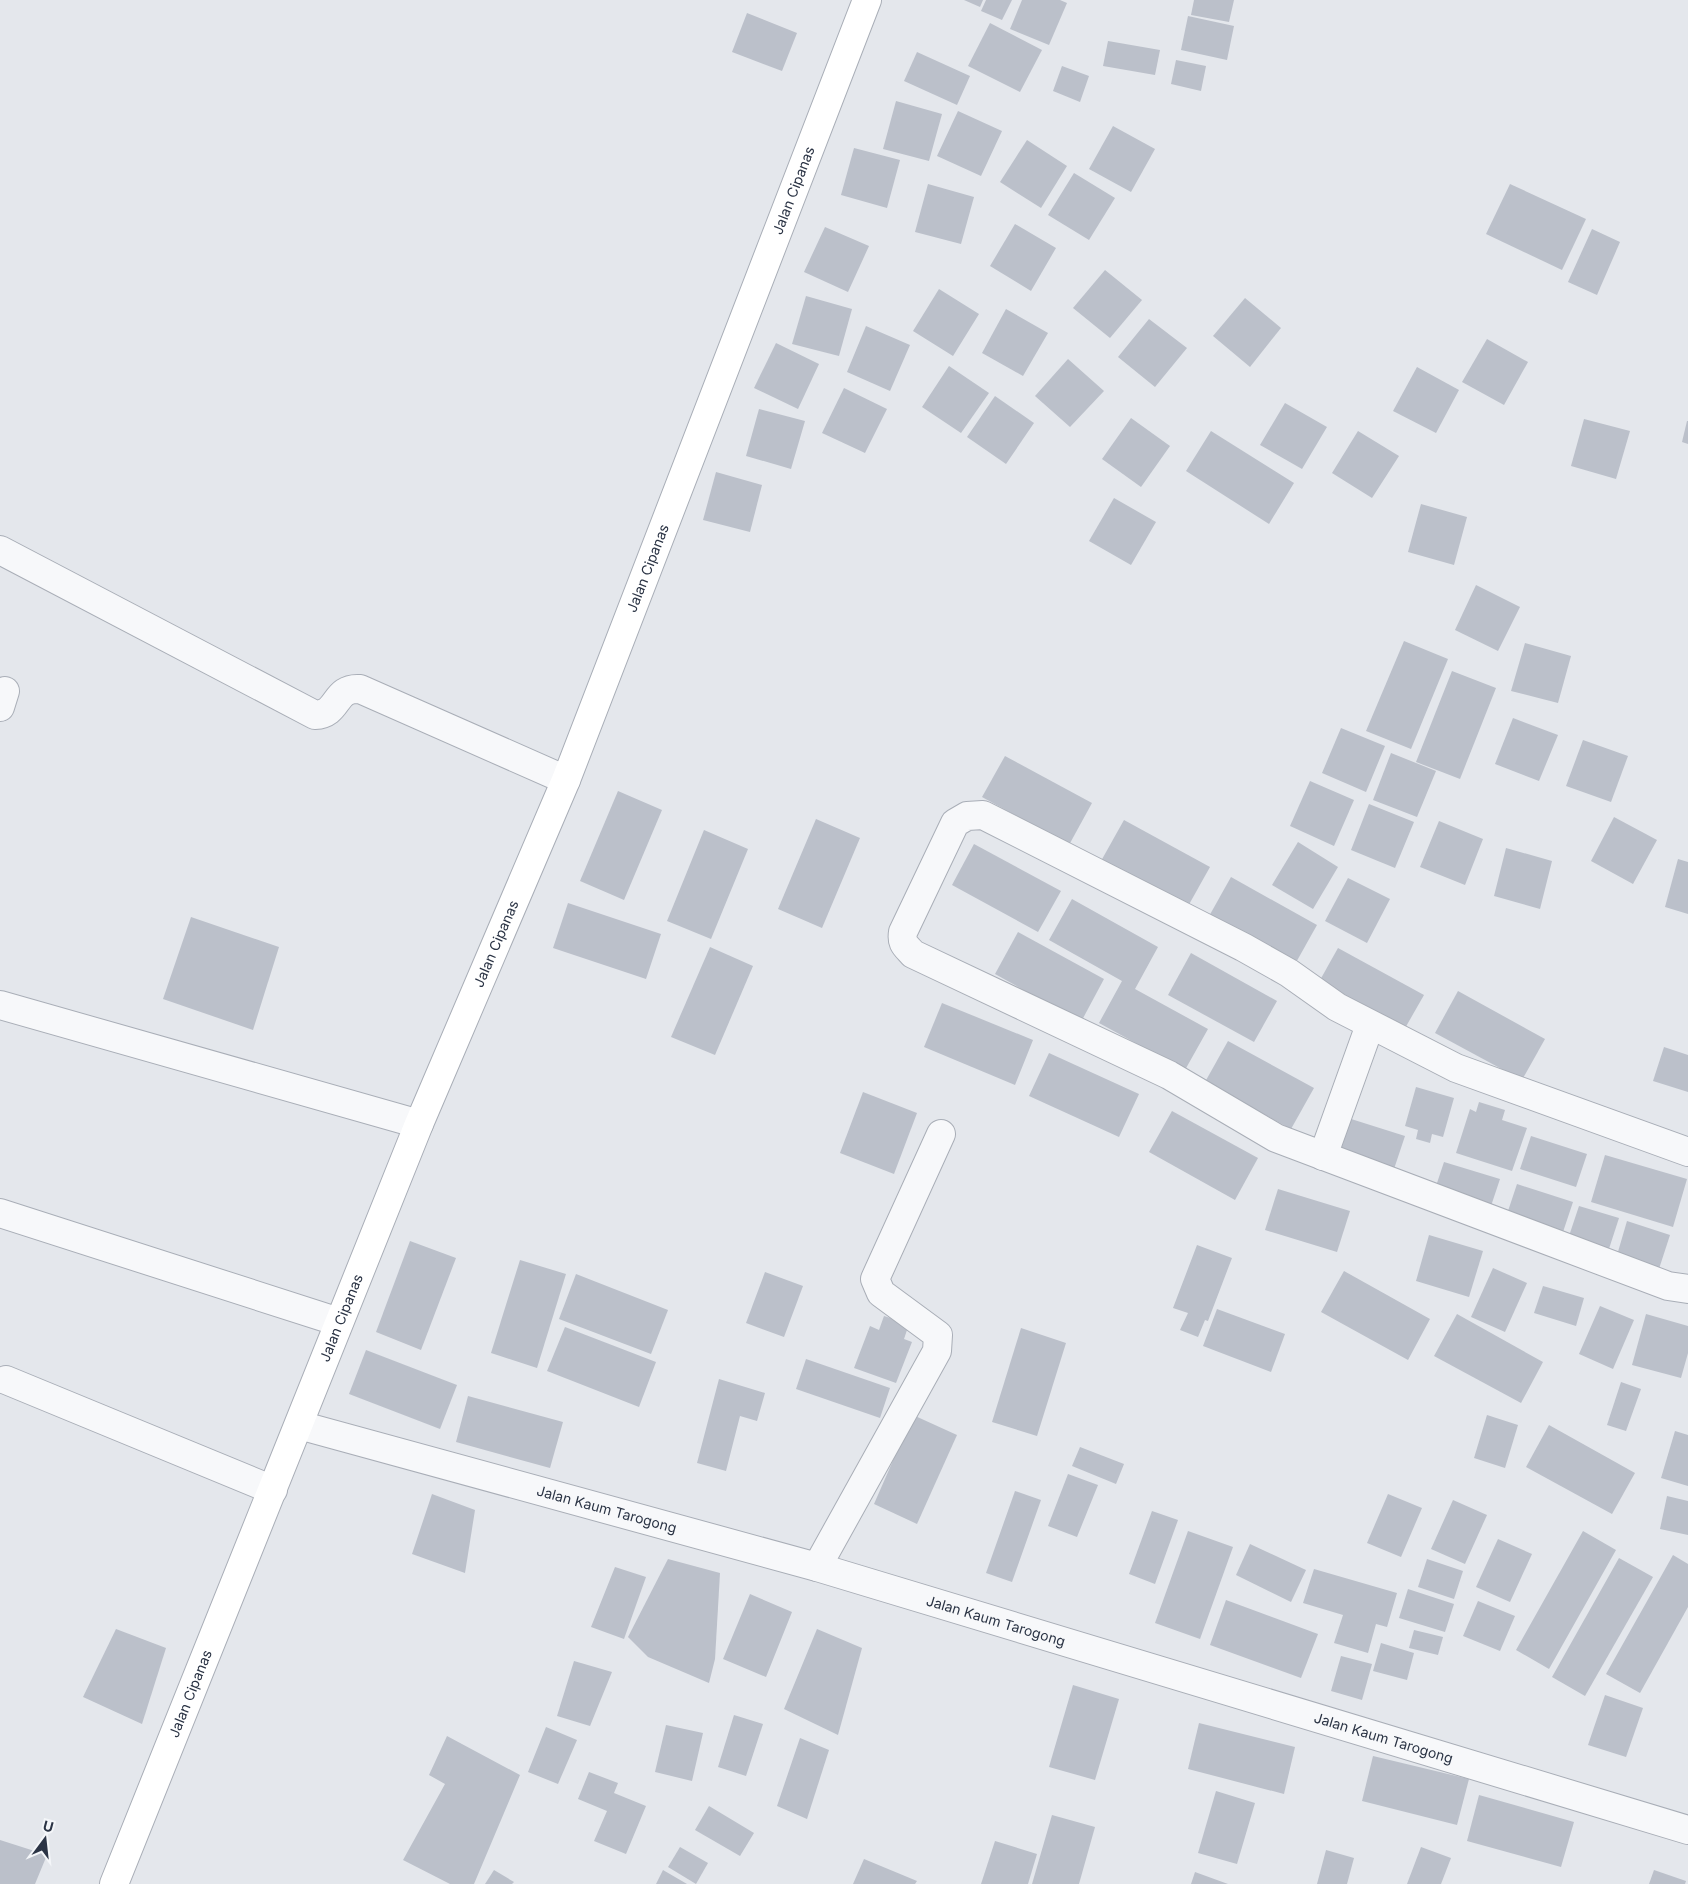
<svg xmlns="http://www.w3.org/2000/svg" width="1688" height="1884" viewBox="0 0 1688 1884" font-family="Inter,sans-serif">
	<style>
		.building { fill: #bbc0ca }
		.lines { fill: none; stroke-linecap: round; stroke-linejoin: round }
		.street-casing { stroke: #a9aeb7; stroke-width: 30 }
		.secondary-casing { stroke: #a9aeb7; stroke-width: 30 }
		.street { stroke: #f7f8fa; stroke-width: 28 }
		.secondary { stroke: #fff; stroke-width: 28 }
		.labels { text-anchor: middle; stroke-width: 4; stroke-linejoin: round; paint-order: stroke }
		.street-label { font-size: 14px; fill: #2b3445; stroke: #f4f6f9 }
	</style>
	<rect width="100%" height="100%" fill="#e4e7ec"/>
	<!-- building -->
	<g class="building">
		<path d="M964,0H983L980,7Z"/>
		<path d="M986,0H1012L1002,20L981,11Z"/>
		<path d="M1022,0H1060L1067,3L1049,45L1010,29Z"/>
		<path d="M1194,0H1234L1229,22L1191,15Z"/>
		<path d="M747,13L797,33L782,71L732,52Z"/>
		<path d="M1188,16L1234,26L1227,60L1181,50Z"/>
		<path d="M990,23L1042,50L1020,92L968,66Z"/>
		<path d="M1108,41L1160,50L1155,75L1103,66Z"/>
		<path d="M917,52L970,76L957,105L904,81Z"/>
		<path d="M1176,60L1206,66L1201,91L1171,84Z"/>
		<path d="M1062,66L1089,76L1080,102L1053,91Z"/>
		<path d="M896,101L942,114L929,161L883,149Z"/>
		<path d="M958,111L1002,131L981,176L937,156Z"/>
		<path d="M1113,126L1155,149L1131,192L1089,169Z"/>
		<path d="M1027,140L1067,166L1041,208L1000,182Z"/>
		<path d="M854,148L900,160L887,208L841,195Z"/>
		<path d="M1074,173L1115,198L1089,240L1048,215Z"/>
		<path d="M928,184L974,197L961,244L915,232Z"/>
		<path d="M1510,184L1586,219L1562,270L1486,234Z"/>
		<path d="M1015,224L1056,248L1031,291L990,266Z"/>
		<path d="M825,227L869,246L848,292L804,272Z"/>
		<path d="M1592,229L1620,242L1597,295L1568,282Z"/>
		<path d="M1105,270L1142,300L1110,338L1073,308Z"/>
		<path d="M939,289L979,314L953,356L913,331Z"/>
		<path d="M806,296L852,309L839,356L792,344Z"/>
		<path d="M1245,298L1281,328L1250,367L1213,336Z"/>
		<path d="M1006,309L1048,333L1023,376L982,353Z"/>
		<path d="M1149,319L1187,348L1155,387L1118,357Z"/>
		<path d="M866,326L910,345L890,391L847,372Z"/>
		<path d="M1487,339L1528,362L1504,405L1462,382Z"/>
		<path d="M776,343L819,364L798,409L754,388Z"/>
		<path d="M1068,359L1104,391L1070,427L1035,396Z"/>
		<path d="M949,366L989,393L961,433L922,407Z"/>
		<path d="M1417,367L1459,390L1436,433L1393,411Z"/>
		<path d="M844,388L887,409L865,453L822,433Z"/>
		<path d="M995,396L1034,423L1006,464L967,437Z"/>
		<path d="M1285,403L1327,427L1302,469L1260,445Z"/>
		<path d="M759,409L805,421L791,469L746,456Z"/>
		<path d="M1131,418L1170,446L1141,487L1102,459Z"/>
		<path d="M1584,419L1630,431L1616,479L1571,466Z"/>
		<path d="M1687,421H1688V444L1682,442Z"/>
		<path d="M1211,431L1294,483L1269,524L1186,471Z"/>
		<path d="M1358,431L1399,456L1372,498L1332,473Z"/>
		<path d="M716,472L762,485L750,532L703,520Z"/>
		<path d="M1114,498L1156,522L1131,565L1089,541Z"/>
		<path d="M1421,504L1467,517L1454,565L1408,552Z"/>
		<path d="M1476,585L1520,607L1498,651L1455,630Z"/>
		<path d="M1404,641L1448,659L1411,749L1366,731Z"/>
		<path d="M1525,643L1571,656L1558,703L1511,691Z"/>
		<path d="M1452,671L1496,688L1460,779L1416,762Z"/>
		<path d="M1513,718L1558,735L1539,781L1495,764Z"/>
		<path d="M1341,728L1385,746L1366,792L1322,773Z"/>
		<path d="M1583,740L1628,756L1611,802L1566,786Z"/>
		<path d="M1391,753L1436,771L1417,817L1373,800Z"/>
		<path d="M1005,756L1092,803L1069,845L982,797Z"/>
		<path d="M1310,781L1354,800L1334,846L1290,826Z"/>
		<path d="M618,791L662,810L624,900L580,881Z"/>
		<path d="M1369,804L1414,822L1395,868L1351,850Z"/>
		<path d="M1614,817L1657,840L1633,884L1591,861Z"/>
		<path d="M816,819L860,838L822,928L778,909Z"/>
		<path d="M1124,820L1210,867L1187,908L1101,861Z"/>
		<path d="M1439,821L1483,839L1465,885L1420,867Z"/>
		<path d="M704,830L748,849L711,939L667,921Z"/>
		<path d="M1298,842L1338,867L1313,909L1272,885Z"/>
		<path d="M974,844L1061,891L1038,932L952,885Z"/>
		<path d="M1506,848L1552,861L1540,909L1494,896Z"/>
		<path d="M1678,859L1688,862V914L1665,907Z"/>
		<path d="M1231,877L1317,925L1294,966L1208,918Z"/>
		<path d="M1348,878L1390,899L1367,943L1325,921Z"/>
		<path d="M1072,899L1158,947L1135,989L1208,1029L1185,1070L1099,1023L1122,981L1049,940Z"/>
		<path d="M568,903L661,934L646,979L553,948Z"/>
		<path d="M191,917L279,947L253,1030L163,999Z"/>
		<path d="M1018,932L1104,979L1081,1022L995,974Z"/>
		<path d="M710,947L753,966L715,1055L671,1037Z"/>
		<path d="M1338,948L1424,995L1400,1037L1315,989Z"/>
		<path d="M1191,953L1277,1001L1254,1042L1168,995Z"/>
		<path d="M1458,991L1545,1039L1522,1080L1435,1033Z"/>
		<path d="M942,1003L1033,1040L1015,1085L924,1047Z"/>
		<path d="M1228,1041L1314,1088L1291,1129L1205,1082Z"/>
		<path d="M1664,1047L1688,1055V1092L1653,1081Z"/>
		<path d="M1049,1053L1139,1094L1119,1137L1029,1096Z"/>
		<path d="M1416,1087L1454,1098L1443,1137L1432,1134L1430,1143L1416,1139L1418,1130L1405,1126Z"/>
		<path d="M863,1092L917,1113L894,1174L840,1153Z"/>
		<path d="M1479,1102L1505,1110L1502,1120L1527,1128L1512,1171L1456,1153L1470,1109L1476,1112Z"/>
		<path d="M1172,1111L1258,1158L1235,1200L1149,1152Z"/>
		<path d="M1348,1118L1405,1136L1394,1169L1338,1151Z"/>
		<path d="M1531,1136L1587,1154L1576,1187L1520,1169Z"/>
		<path d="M1605,1155L1687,1179L1673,1227L1591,1202Z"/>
		<path d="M1444,1162L1500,1179L1489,1212L1433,1195Z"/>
		<path d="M1517,1184L1573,1202L1562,1235L1506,1217Z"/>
		<path d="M1278,1189L1350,1211L1337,1252L1265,1230Z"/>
		<path d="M1579,1206L1619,1218L1606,1258L1566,1245Z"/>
		<path d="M1627,1221L1670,1235L1657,1275L1615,1262Z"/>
		<path d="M1429,1235L1483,1251L1469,1297L1416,1281Z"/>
		<path d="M410,1241L456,1258L421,1350L376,1332Z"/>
		<path d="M1197,1245L1232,1258L1208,1321L1205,1320L1198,1337L1180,1330L1188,1313L1173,1308Z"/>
		<path d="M520,1260L566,1274L537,1368L491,1353Z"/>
		<path d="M1493,1268L1527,1283L1505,1332L1471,1317Z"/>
		<path d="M1344,1271L1430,1319L1408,1360L1321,1312Z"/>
		<path d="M765,1272L803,1286L784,1337L746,1323Z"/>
		<path d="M576,1274L668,1310L651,1354L559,1319Z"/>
		<path d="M1543,1286L1584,1298L1576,1326L1534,1313Z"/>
		<path d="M1600,1306L1634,1320L1613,1369L1579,1354Z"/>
		<path d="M1217,1309L1285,1334L1271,1372L1203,1346Z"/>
		<path d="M1457,1314L1543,1362L1521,1403L1434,1356Z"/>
		<path d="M1646,1314L1688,1326V1353L1681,1378L1632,1365Z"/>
		<path d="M884,1316L909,1324L904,1339L912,1342L896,1383L854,1368L870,1326L879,1330Z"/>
		<path d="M565,1327L656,1362L639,1407L547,1371Z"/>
		<path d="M1021,1328L1066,1343L1037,1436L992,1422Z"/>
		<path d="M366,1350L457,1385L440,1429L349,1394Z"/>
		<path d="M806,1359L890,1388L880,1418L796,1389Z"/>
		<path d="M719,1379L765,1393L757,1421L740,1416L726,1471L697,1463Z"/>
		<path d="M1621,1382L1641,1389L1626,1431L1607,1425Z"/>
		<path d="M468,1396L563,1422L550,1468L456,1442Z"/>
		<path d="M913,1415L957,1435L917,1524L874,1504Z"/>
		<path d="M1487,1415L1518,1425L1505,1468L1474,1458Z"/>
		<path d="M1549,1425L1635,1473L1612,1514L1526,1467Z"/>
		<path d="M1675,1431L1688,1435V1486L1661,1478Z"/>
		<path d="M1080,1447L1124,1464L1116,1484L1072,1466Z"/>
		<path d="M1068,1474L1098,1485L1077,1537L1048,1526Z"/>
		<path d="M1015,1491L1041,1500L1012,1582L986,1573Z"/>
		<path d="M432,1494L475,1510L465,1573L412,1554Z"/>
		<path d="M1388,1494L1422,1508L1401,1557L1367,1543Z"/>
		<path d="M1667,1496L1688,1501V1535L1660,1529Z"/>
		<path d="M1453,1500L1487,1515L1465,1564L1431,1549Z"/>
		<path d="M1152,1511L1178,1520L1155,1584L1129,1574Z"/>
		<path d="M1188,1531L1233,1547L1200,1639L1155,1623Z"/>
		<path d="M1583,1531L1616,1550L1549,1669L1516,1650Z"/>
		<path d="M1498,1539L1532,1554L1510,1602L1476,1587Z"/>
		<path d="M1250,1544L1306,1570L1291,1602L1236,1575Z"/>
		<path d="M1673,1555L1688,1564V1607L1640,1693L1606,1674Z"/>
		<path d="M1619,1558L1653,1577L1585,1696L1552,1677Z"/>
		<path d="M668,1559L720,1573L715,1659L709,1683L648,1657L628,1637Z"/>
		<path d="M1427,1559L1463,1571L1454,1599L1418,1587Z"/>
		<path d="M615,1567L646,1577L624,1639L591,1627Z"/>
		<path d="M1314,1569L1397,1593L1387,1627L1376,1624L1368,1653L1334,1643L1343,1615L1303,1603Z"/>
		<path d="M1408,1589L1454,1604L1445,1632L1399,1618Z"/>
		<path d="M750,1594L792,1612L766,1677L723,1659Z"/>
		<path d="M1226,1600L1318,1634L1301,1678L1210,1645Z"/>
		<path d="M1478,1601L1515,1616L1500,1651L1463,1636Z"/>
		<path d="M116,1629L166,1648L142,1724L83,1697Z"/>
		<path d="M817,1629L862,1648L838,1735L784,1709Z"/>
		<path d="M1414,1630L1443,1637L1438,1655L1409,1648Z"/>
		<path d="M1381,1643L1414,1653L1407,1680L1373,1671Z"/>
		<path d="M1341,1656L1372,1664L1362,1700L1331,1691Z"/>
		<path d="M574,1661L612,1672L590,1726L557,1716Z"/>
		<path d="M1073,1685L1119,1699L1095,1780L1049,1767Z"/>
		<path d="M1605,1695L1643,1708L1626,1757L1588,1745Z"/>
		<path d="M734,1715L763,1724L746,1776L718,1767Z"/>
		<path d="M1199,1723L1295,1747L1284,1794L1188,1769Z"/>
		<path d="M666,1725L703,1733L692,1781L655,1772Z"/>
		<path d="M546,1727L577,1740L558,1784L528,1772Z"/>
		<path d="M447,1736L520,1775L474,1884H450L403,1860L445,1784L429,1775Z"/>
		<path d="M800,1738L829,1750L807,1819L777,1806Z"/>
		<path d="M1373,1756L1469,1779L1457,1825L1362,1801Z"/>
		<path d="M589,1772L618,1783L614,1793L646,1806L626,1854L594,1841L607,1811L578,1799Z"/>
		<path d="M1216,1791L1255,1803L1237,1864L1198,1853Z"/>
		<path d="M1479,1795L1574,1822L1561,1867L1467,1841Z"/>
		<path d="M709,1806L754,1833L740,1856L695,1830Z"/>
		<path d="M1052,1815L1095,1827L1079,1884H1032Z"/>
		<path d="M0,1840L47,1855L35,1884H0Z"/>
		<path d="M995,1841L1037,1854L1028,1884H981Z"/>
		<path d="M680,1847L708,1863L696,1884L668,1867Z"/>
		<path d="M1421,1847L1451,1858L1441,1884H1407Z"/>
		<path d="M1326,1850L1354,1858L1347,1884H1317Z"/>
		<path d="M864,1859L917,1881L915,1884H853Z"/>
		<path d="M494,1870L514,1882L512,1884H485Z"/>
		<path d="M663,1870L687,1884H656Z"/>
		<path d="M1654,1870L1686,1881L1685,1884H1649Z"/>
		<path d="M1195,1872L1228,1884H1191Z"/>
	</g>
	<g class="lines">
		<defs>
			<g id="street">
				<path d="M0,550L315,715C340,714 333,687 360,689L566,780"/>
				<path d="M0,707L5,691"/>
				<path d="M0,1005L419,1124"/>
				<path d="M1688,1152L1456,1068L1337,1007L1289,973L1243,947L983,815L967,816L955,823L903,932C901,944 906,946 913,954L1169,1075L1276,1138L1668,1286L1688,1289"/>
				<path d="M1323,1156L1370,1025"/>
				<path d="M0,1213L339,1322"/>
				<path d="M6,1380L273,1490"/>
				<path id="s1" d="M299,1425L817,1567L1688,1830"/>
				<path d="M817,1567L937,1351L938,1335L881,1293L875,1279L941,1134"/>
			</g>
			<g id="secondary">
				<path id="s2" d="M114,1884L419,1124L566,780L867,0"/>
			</g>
		</defs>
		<!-- street casing -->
		<use href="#street" class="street-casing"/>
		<!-- secondary casing -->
		<use href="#secondary" class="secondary-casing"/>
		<!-- street -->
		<use href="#street" class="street"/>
		<!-- secondary -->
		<use href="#secondary" class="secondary"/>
	</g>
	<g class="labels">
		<!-- street labels -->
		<g class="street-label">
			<text dy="5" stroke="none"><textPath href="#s2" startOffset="1825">Jalan Cipanas</textPath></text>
			<text dy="5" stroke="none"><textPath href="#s2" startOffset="1420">Jalan Cipanas</textPath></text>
			<text dy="5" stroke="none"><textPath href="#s2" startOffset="1015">Jalan Cipanas</textPath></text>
			<text dy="5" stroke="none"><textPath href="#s2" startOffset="610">Jalan Cipanas</textPath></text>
			<text dy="5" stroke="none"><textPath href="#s1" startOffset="319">Jalan Kaum Tarogong</textPath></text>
			<text dy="5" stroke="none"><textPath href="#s1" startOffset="724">Jalan Kaum Tarogong</textPath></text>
			<text dy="5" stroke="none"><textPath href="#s2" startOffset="205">Jalan Cipanas</textPath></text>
			<text dy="5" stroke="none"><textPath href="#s1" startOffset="1129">Jalan Kaum Tarogong</textPath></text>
		</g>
	</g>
	<!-- north arrow -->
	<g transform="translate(45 1839) rotate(15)" stroke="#f4f6f9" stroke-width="4" paint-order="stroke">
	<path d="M0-4L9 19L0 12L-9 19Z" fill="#2b3445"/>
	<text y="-8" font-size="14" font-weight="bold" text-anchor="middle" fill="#2b3445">U</text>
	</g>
</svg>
